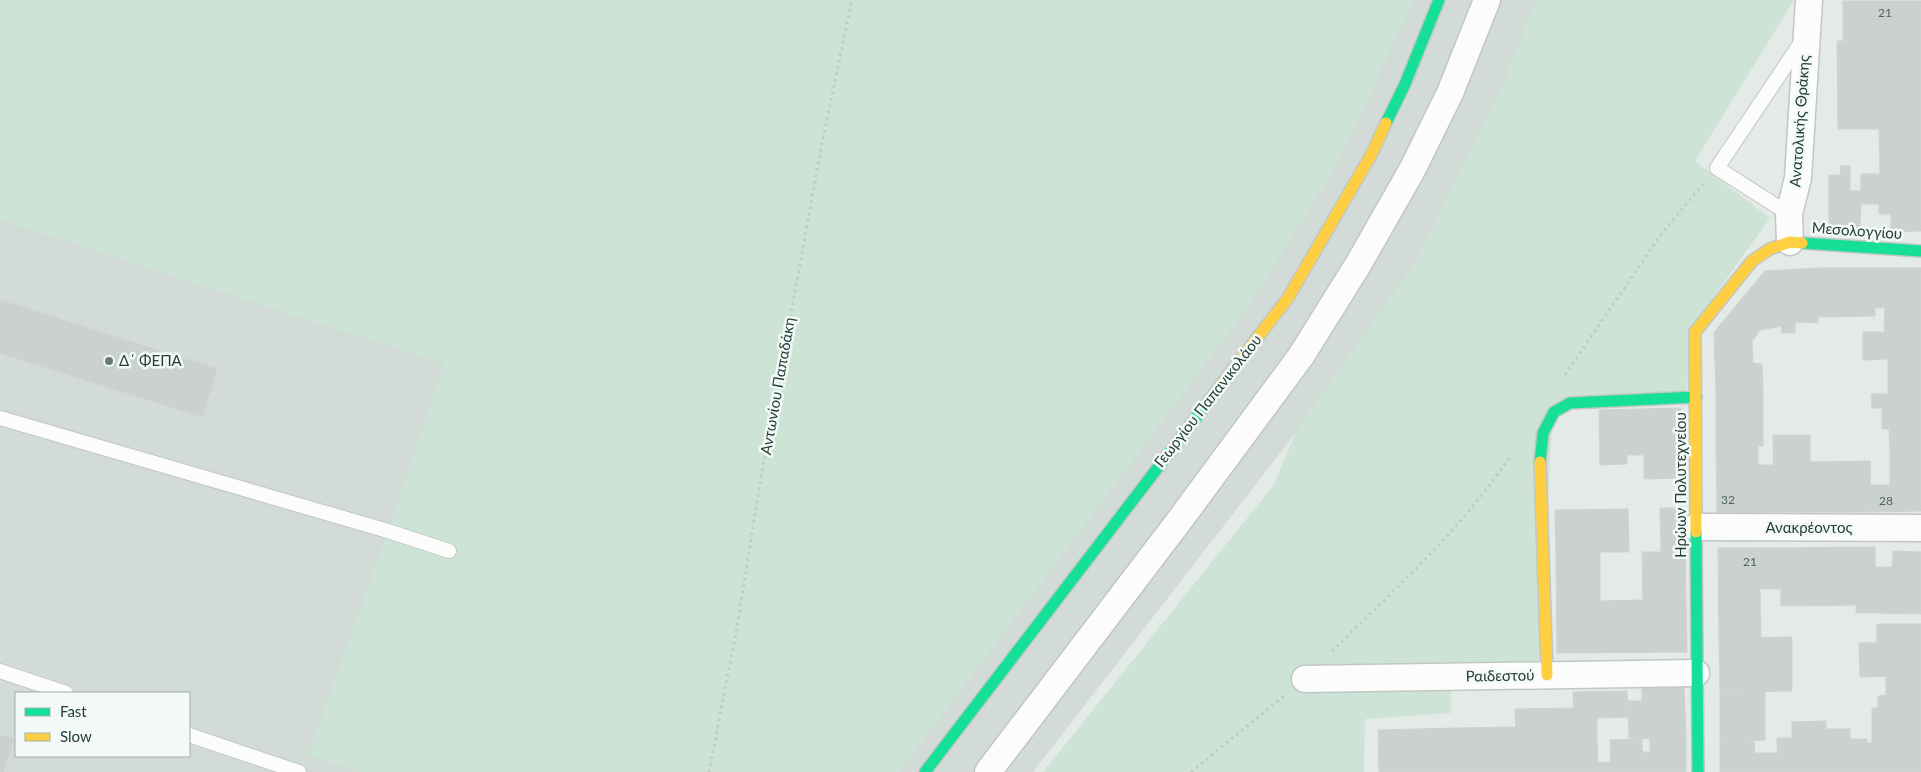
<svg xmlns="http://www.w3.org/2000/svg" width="1921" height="772" viewBox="0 0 1921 772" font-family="Lato,sans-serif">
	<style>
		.built { fill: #d2dbd7; fill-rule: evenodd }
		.green { fill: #cde3d5 }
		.building { fill: #cbd1cf; stroke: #cdd3d0 }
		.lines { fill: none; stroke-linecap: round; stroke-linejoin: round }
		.lane-casing { stroke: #c1c7c4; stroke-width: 16 }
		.street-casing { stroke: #c1c7c4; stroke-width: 29 }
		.fast-casing { stroke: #c0c7c5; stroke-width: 14 }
		.slow-casing { stroke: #c0c7c5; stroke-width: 14 }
		.path { stroke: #c1cac7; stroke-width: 3; stroke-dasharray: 2.5 4; stroke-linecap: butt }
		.lane { stroke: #fbfcfb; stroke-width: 14 }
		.street { stroke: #fbfcfb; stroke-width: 26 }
		.fast { stroke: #16e098; stroke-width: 11 }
		.slow { stroke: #ffcf43; stroke-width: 11 }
		.poi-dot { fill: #667a75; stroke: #f3f9f6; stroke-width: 2 }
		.labels { text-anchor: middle; stroke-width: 5; stroke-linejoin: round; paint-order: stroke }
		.number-label { font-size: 12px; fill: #4d645e }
		.street-label { font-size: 15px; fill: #223e37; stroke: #f3f9f6 }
		.poi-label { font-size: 15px; fill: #223e37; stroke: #f3f9f6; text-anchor: start }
	</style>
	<rect width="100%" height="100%" fill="#e4eae7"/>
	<!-- built -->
	<path class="built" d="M0,0H1537L1500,93L1420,260L1301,426L1033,772H0ZM16,693H189V756H16Z"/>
	<!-- green -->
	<g class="green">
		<path d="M0,0H1415L1330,176L1248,307L900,772H360L308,755L388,531L444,364L0,220Z"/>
		<path d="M1536,0H1794L1695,161L1770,218L1691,329L1687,390L1553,405L1539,663L1451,668V713L1365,719L1364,772H1043L1273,486L1299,426L1417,260L1500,92Z"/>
	</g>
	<!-- building -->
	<g class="building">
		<rect x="1843" y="1" width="78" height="40"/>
		<path d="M1837,41H1921V129H1838Z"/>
		<path d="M1879,129H1921V231L1891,232V214H1879V204H1861V174H1880Z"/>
		<path d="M1840,166H1850V191H1861L1860,232H1829V175H1841Z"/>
		<path d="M1817,268L1818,323L1795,322V333H1781L1782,326L1760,330L1752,341L1753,363L1762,364L1763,390H1716L1714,332L1765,271Z"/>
		<path d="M1817,268H1874L1875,316L1817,317Z"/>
		<path d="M1874,268H1921V332H1884L1885,308H1875Z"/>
		<path d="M0,300L217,369L202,417L0,353Z"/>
		<path d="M1863,332H1921V394H1888V359L1863,360Z"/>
		<path d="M1716,390H1763V421L1716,422Z"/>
		<path d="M1871,394H1921V452H1890L1889,429H1882V408H1872Z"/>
		<path d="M1681,408L1682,478L1644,479V455H1627V464L1600,465L1599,410Z"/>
		<path d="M1763,421V446H1716V422Z"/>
		<path d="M1773,435H1810V462L1870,461L1871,512H1774Z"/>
		<path d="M1716,446H1758V465H1773L1774,512L1717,513Z"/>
		<path d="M1890,452H1921V511L1871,512V485H1890Z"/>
		<path d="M1660,508H1684L1685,552H1661Z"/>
		<path d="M1628,509L1629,552H1556L1555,510Z"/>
		<path d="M1856,547V605L1781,606V548Z"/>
		<path d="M1856,547H1875L1876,613H1856Z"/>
		<path d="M1718,548H1781V589H1760L1761,638H1719Z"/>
		<path d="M1893,551L1921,552V592L1876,591L1875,567H1892Z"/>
		<path d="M1556,552H1600V601L1643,600L1642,552H1685L1687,652L1557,653Z"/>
		<path d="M1876,591L1921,592V614L1876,613Z"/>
		<path d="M1877,624H1921V642L1877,643Z"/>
		<path d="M1792,637V691L1720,692L1719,638Z"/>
		<path d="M1921,642V742L1872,743V708H1878V696L1886,695V676L1860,677L1859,643Z"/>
		<path d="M1684,686L1686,738L1629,739L1628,701H1642V687Z"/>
		<path d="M1627,691L1628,717L1597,718V741L1574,742L1573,692Z"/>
		<rect x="1720" y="692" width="45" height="23"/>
		<path d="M1574,708L1575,772H1517L1515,709Z"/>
		<path d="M1720,715H1765V740L1720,741Z"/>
		<path d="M1826,721V772H1778L1777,738H1792V722Z"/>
		<path d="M1516,727L1517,772H1455L1454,728Z"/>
		<path d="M1454,728L1455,772H1419L1418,729Z"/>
		<path d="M1418,729L1419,772H1379L1378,730Z"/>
		<path d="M1826,729H1850V739H1867V743L1921,742V772H1826Z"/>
		<path d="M0,735L14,739L3,772H0Z"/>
		<path d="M1686,738V772H1643V752H1650V739Z"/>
		<path d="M1642,739L1643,772H1611L1610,740Z"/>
		<path d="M1597,741L1598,763L1610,762L1611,772H1575L1574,742Z"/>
		<path d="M1720,741H1754L1755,753H1778V772H1720Z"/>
	</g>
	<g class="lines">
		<defs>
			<g id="lane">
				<path d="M1789,214L1717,168L1802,41"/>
				<path d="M0,418L388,531L449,551"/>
				<path d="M0,671L66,693"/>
				<path d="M189,735L299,772"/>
			</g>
			<g id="street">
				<path d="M1790,242L1789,214L1798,178L1809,0"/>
				<path d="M1696,527L1921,528"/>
				<path d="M1305,679L1696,673"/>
				<path d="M988,772L1179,521L1301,356L1359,263L1412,170L1450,93L1487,0"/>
			</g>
			<g id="fast">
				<path d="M1386,123L1405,84L1439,0"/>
				<path d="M1802,243L1921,251"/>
				<path d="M1540,462L1543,433L1554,412L1570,403L1696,397"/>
				<path d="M1696,532L1698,772"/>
				<path d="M925,772L1221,385"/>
			</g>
			<g id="slow">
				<path d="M1221,385L1288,298L1371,155L1386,123"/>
				<path d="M1540,462L1547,675"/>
				<path d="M1696,532L1695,332L1752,261L1770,249L1790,242L1802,243"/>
			</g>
		</defs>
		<!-- lane casing -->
		<use href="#lane" class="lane-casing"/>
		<!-- street casing -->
		<use href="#street" class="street-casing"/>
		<!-- fast casing -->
		<use href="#fast" class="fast-casing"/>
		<!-- slow casing -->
		<use href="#slow" class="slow-casing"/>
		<!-- path -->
		<g class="path">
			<path d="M1565,375L1659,237L1703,184"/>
			<path d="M1332,651C1395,589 1462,529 1511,455"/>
			<path d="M709,772L736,633L759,489L822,143L852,0"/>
			<path d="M1191,772L1284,696"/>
		</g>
		<!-- lane -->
		<use href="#lane" class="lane"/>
		<!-- street -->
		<use href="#street" class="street"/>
		<!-- fast -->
		<use href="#fast" class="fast"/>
		<!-- slow -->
		<use href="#slow" class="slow"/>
	</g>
	<!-- markers -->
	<circle class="poi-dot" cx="109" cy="361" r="5"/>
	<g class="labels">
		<!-- number labels -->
		<g class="number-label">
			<text x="1885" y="17">21</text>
			<text x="1728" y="504">32</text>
			<text x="1886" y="505">28</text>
			<text x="1750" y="566">21</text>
		</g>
		<!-- street labels -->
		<g class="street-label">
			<text transform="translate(1800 121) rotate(-86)" y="5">Ανατολικής Θράκης</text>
			<text transform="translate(1857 231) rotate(4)" y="5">Μεσολογγίου</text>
			<text transform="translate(778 386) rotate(-80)" y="5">Αντωνίου Παπαδάκη</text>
			<text transform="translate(1208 401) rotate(-52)" y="5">Γεωργίου Παπανικολάου</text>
			<text transform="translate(1681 485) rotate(-90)" y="5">Ηρώων Πολυτεχνείου</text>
			<text x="1809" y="533">Ανακρέοντος</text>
			<text transform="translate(1500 676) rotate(-1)" y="5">Ραιδεστού</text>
		</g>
		<!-- poi labels -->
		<g class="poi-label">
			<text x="119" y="366">Δ΄ ΦΕΠΑ</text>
		</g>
	</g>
	<!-- legend -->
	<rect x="15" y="692" width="175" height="65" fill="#f3f9f6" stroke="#9faeaa"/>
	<rect x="25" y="708" width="25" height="8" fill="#16e098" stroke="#9faeaa"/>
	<text x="60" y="717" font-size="15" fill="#223e37">Fast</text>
	<rect x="25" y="733" width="25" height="8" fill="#ffcf43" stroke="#9faeaa"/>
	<text x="60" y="742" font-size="15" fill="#223e37">Slow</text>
</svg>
